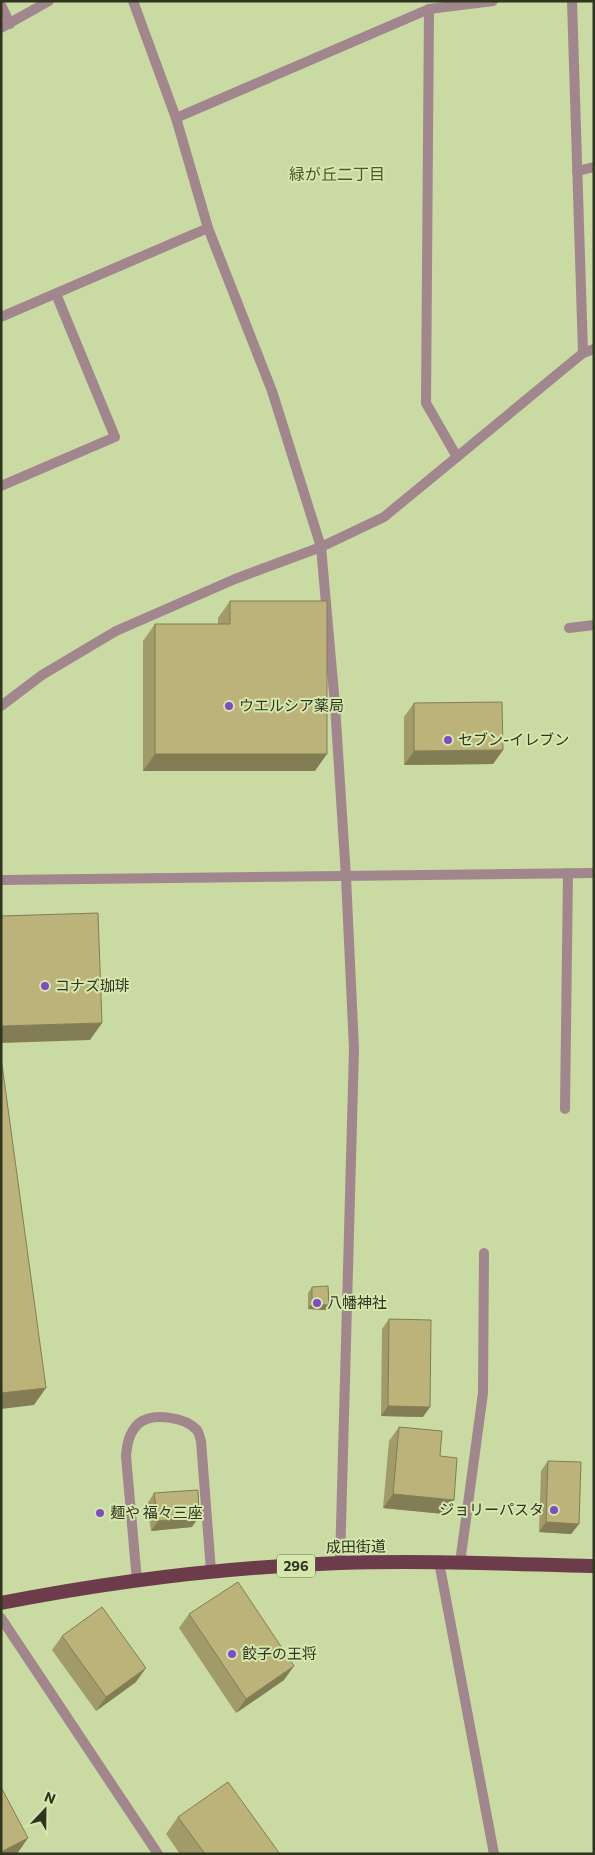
<svg xmlns="http://www.w3.org/2000/svg" width="595" height="1855" viewBox="0 0 595 1855" font-family="Commissioner,'Noto Sans JP',sans-serif">
	<style>
		.lines { fill: none; stroke-linecap: round; stroke-linejoin: round }
		.service { stroke: #a1868d; stroke-width: 10 }
		.minor { stroke: #a1868d; stroke-width: 10 }
		.tertiary { stroke: #a1868d; stroke-width: 10 }
		.trunk { stroke: #6c3c4a; stroke-width: 14 }
		.wall { fill: #a19a69 }
		.shaded-wall { fill: #837d55 }
		.building { fill: #bbb37a; stroke: #837d55 }
		.poi-dot { fill: #814bc2; stroke: #d6e7ae; stroke-width: 2 }
		.labels { text-anchor: middle; stroke-width: 4; stroke-linejoin: round; paint-order: stroke }
		.shield { fill: #d6e7ae; stroke: #616a4a; stroke-width: 1 }
		.shield-label { font-size: 14px; font-weight: bold; fill: #2f351f }
		.poi-label { font-size: 15px; fill: #2f351f; stroke: #d6e7ae; text-anchor: start }
		.street-label { font-size: 15px; fill: #2f351f; stroke: #d6e7ae }
		.neighbourhood-label { font-size: 16px; fill: #4c5926; stroke: #d6e7ae }
	</style>
	<rect width="100%" height="100%" fill="#c9daa2"/>
	<g class="lines">
		<!-- service -->
		<g class="service">
			<path d="M429,9L426,403L457,457"/>
			<path d="M137,1581L126,1456C127,1444 129,1433 138,1424C152,1412 185,1417 197,1430C199,1433 200,1438 201,1441L211,1571"/>
		</g>
		<!-- minor -->
		<g class="minor">
			<path d="M133,1L176,118L208,228L272,391L321,547L335,705L346,877L354,1049L340,1563"/>
			<path d="M572,1L583,353"/>
			<path d="M1,5L10,24"/>
			<path d="M1,28L49,1"/>
			<path d="M176,118L429,9L493,1"/>
			<path d="M577,171L594,167"/>
			<path d="M1,317L208,228"/>
			<path d="M1,486L115,437L56,294"/>
			<path d="M569,628L594,625"/>
			<path d="M1,706L42,675L116,631L235,579L321,547L384,517L583,353L594,349"/>
			<path d="M565,1109L568,873"/>
			<path d="M439,1562L494,1854"/>
			<path d="M460,1563L483,1393L484,1253"/>
			<path d="M1,1618L158,1854"/>
		</g>
		<!-- tertiary -->
		<path class="tertiary" d="M1,880L594,873"/>
		<!-- trunk -->
		<path class="trunk" d="M1,1603C113,1581 226,1567 340,1563C424,1560 509,1564 594,1566"/>
	</g>
	<!-- wall -->
	<g class="wall">
		<path d="M230,601L315,771H143V641L155,624H218V618Z"/>
		<path d="M414,703L503,750L493,764L404,765V717Z"/>
		<path d="M312,1287L326,1310L308,1309V1293Z"/>
		<path d="M389,1319L423,1417L381,1416L382,1329Z"/>
		<path d="M399,1427L440,1456L444,1514L383,1508L389,1441Z"/>
		<path d="M548,1461L579,1524L571,1534L539,1532L541,1471Z"/>
		<path d="M154,1493L192,1527L151,1531L147,1504Z"/>
		<path d="M189,1614L284,1680L236,1713L179,1628Z"/>
		<path d="M62,1636L136,1682L96,1711L52,1650Z"/>
		<path d="M178,1817L280,1854H180L166,1834Z"/>
	</g>
	<!-- shaded-wall -->
	<g class="shaded-wall">
		<path d="M503,750L493,764L404,765L414,751Z"/>
		<path d="M155,754H327L315,771H143Z"/>
		<path d="M102,1023L90,1040L1,1043V1026Z"/>
		<path d="M312,1304L329,1305L326,1310L308,1309Z"/>
		<path d="M46,1388L34,1405L1,1409V1393Z"/>
		<path d="M388,1406L430,1407L423,1417L381,1416Z"/>
		<path d="M393,1494L454,1500L444,1514L383,1508Z"/>
		<path d="M199,1517L192,1527L151,1531L158,1521Z"/>
		<path d="M546,1522L579,1524L571,1534L539,1532Z"/>
		<path d="M294,1666L284,1680L236,1713L246,1699Z"/>
		<path d="M146,1668L136,1682L96,1711L106,1697Z"/>
		<path d="M28,1838L17,1854H1V1852Z"/>
	</g>
	<!-- building -->
	<g class="building">
		<path d="M230,601H327V754H155V624H230Z"/>
		<path d="M502,702L503,750L414,751V703Z"/>
		<path d="M98,913L102,1023L1,1026V916Z"/>
		<path d="M1,1057L46,1388L1,1393Z"/>
		<path d="M328,1286L329,1305L312,1304V1287Z"/>
		<path d="M389,1319L431,1320L430,1407L388,1406Z"/>
		<path d="M399,1427L442,1431L440,1456L457,1458L454,1500L393,1494Z"/>
		<path d="M548,1461L581,1462L579,1524L546,1522Z"/>
		<path d="M198,1490L199,1517L158,1521L154,1493Z"/>
		<path d="M238,1582L294,1666L246,1699L189,1614Z"/>
		<path d="M102,1607L146,1668L106,1697L62,1636Z"/>
		<path d="M228,1782L280,1854H205L178,1817Z"/>
		<path d="M1,1787L28,1838L1,1852Z"/>
	</g>
	<!-- markers -->
	<g class="poi-dot">
		<circle cx="229" cy="706" r="5"/>
		<circle cx="448" cy="740" r="5"/>
		<circle cx="45" cy="986" r="5"/>
		<circle cx="317" cy="1303" r="5"/>
		<circle cx="554" cy="1510" r="5"/>
		<circle cx="100" cy="1513" r="5"/>
		<circle cx="232" cy="1654" r="5"/>
	</g>
	<g class="labels">
		<!-- shield labels -->
		<rect class="shield" x="277" y="1554.5" width="38" height="23" rx="4"/>
		<g class="shield-label">
			<text x="296" y="1571">296</text>
		</g>
		<!-- poi labels -->
		<g class="poi-label">
			<text x="239" y="711">ウエルシア薬局</text>
			<text x="458" y="745">セブン-イレブン</text>
			<text x="55" y="991">コナズ珈琲</text>
			<text x="327" y="1308">八幡神社</text>
			<text x="544" y="1515" text-anchor="end">ジョリーパスタ</text>
			<text x="110" y="1518">麺や 福々三座</text>
			<text x="242" y="1659">餃子の王将</text>
		</g>
		<!-- street labels -->
		<g class="street-label">
			<text transform="translate(356 1547) rotate(-1)" y="5">成田街道</text>
		</g>
		<!-- neighbourhood labels -->
		<g class="neighbourhood-label">
			<text x="337" y="180">緑が丘二丁目</text>
		</g>
	</g>
	<!-- border -->
	<rect width="595" height="1855" fill="none" stroke="#2f351f" stroke-width="5"/>
	<!-- north arrow -->
	<g transform="translate(45 1810) rotate(22)" stroke="#d6e7ae" stroke-width="4" paint-order="stroke">
	<path d="M0-4L9 19L0 12L-9 19Z" fill="#2f351f"/>
	<text y="-8" font-size="14" font-weight="bold" text-anchor="middle" fill="#2f351f">N</text>
	</g>
</svg>
